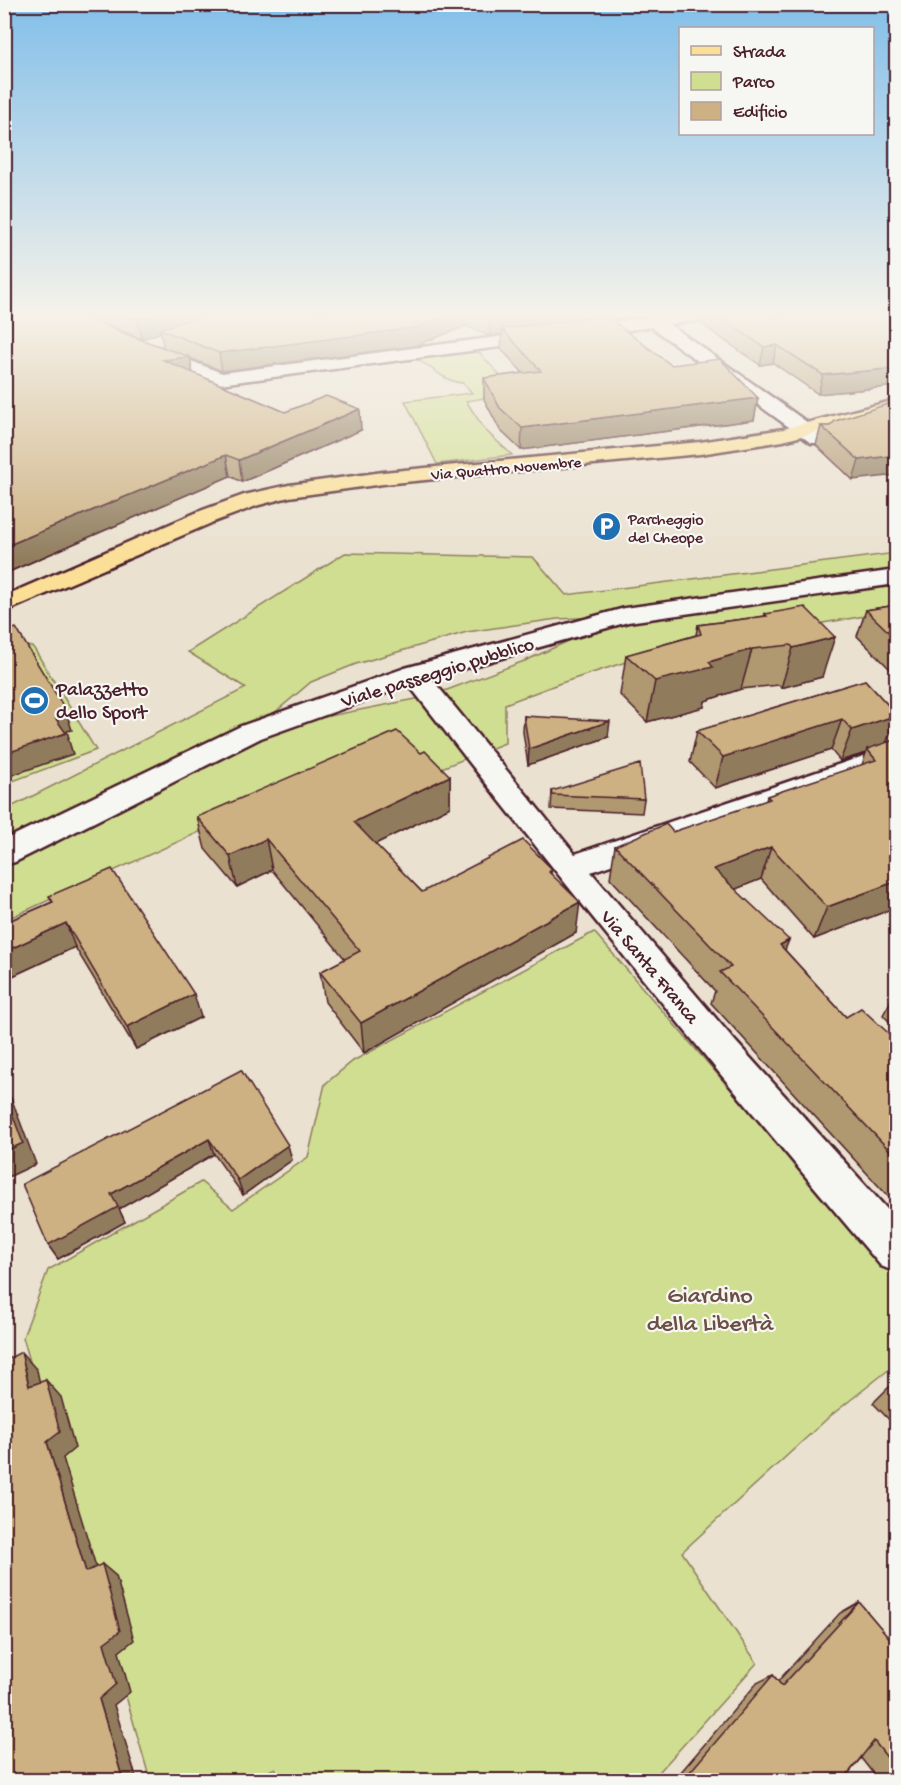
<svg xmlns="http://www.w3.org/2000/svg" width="901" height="1785" viewBox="0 0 901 1785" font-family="'Gochi Hand',sans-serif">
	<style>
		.green { fill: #d0de91; stroke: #8d7e5e; stroke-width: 1.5; fill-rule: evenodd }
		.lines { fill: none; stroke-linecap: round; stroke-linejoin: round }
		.minor-casing { stroke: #4a1f2b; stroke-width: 5 }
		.major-casing { stroke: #4a1f2b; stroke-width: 5 }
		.minor { fill: #f6f6f2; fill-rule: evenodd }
		.major { fill: #fbdf96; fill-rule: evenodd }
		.wall { fill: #b09870; stroke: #4a1f2b; stroke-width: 1.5 }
		.shaded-wall { fill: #907c5b; stroke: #4a1f2b; stroke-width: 1.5 }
		.building { fill: #cdb182; stroke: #4a1f2b; stroke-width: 1.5 }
		.labels { text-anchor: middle; stroke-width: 4.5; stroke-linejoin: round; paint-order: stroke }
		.far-street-label { font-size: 16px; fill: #4a1f2b; stroke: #f6f6f2 }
		.far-poi-label { font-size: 16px; fill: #4a1f2b; stroke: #f6f6f2; text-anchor: start }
		.street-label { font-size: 20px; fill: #4a1f2b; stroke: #f6f6f2 }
		.poi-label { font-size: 20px; fill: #4a1f2b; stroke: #f6f6f2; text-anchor: start }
		.near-park-label { font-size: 24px; fill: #6c4f44; stroke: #f6f6f2 }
	</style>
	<rect width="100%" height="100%" fill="#eae1d0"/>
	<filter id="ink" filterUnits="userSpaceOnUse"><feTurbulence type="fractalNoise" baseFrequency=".0167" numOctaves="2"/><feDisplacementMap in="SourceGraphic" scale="12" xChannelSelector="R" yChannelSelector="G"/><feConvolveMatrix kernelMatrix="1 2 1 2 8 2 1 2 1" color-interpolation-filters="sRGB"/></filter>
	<g filter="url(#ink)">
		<!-- green -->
		<g class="green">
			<path d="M475,348L516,393L466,401L485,430L512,455L437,464L405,401L472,393L463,383C443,382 430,364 412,357Z"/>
			<path d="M345,553L533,557L566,595L896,553V611L669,648L558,684L505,704V743L439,769L363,758L5,920V810L246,688L188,652ZM623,616L527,660L431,696L253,731L311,682L356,664L467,632L557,619Z"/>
			<path d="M19,645L33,647L96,750L5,784V649Z"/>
			<path d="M594,932L896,1280V1364L829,1417L682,1552L757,1663L652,1780H282L275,1768L251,1780H150L23,1337L48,1270L201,1182L233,1209L308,1157L325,1084L353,1061Z"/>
		</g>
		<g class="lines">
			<defs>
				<g id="minor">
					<path d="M688,312H735L727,317L669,324L825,435L828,439L825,443H811L651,327L220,384L145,356L143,352L151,347L157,348L222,373Z"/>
					<path d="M896,570V584L628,622L431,678L575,854L896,745V764L591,872L736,1042L896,1219V1272L881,1266C719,1075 562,882 409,685L261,738L15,862L4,865V840L241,726L405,668L625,608Z"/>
				</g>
				<path id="major" d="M896,400V411L783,441L700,454L383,484L289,497L259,505L216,521L4,612V596L200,511L244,495L289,485L383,472L700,442L783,429Z"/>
			</defs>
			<!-- minor casing -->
			<use href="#minor" class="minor-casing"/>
			<!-- major casing -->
			<use href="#major" class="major-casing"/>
			<!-- minor -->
			<use href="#minor" class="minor"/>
			<!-- major -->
			<use href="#major" class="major"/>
		</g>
		<!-- wall -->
		<g class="wall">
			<path d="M4,312L128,335L163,347L161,332L142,339L77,312H668L612,320L671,365L758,398L754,420L521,450L500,430L484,399V378L523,373L501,349L502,334L490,336L466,326L414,346L222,371L190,358L193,373L285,412L361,430L242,482L230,476L4,574Z"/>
			<path d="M699,312H897V386L818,394L773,363L760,365L698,322Z"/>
			<path d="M897,401L853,480L816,445L821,426H830Z"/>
			<path d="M897,605V676L857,636L866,610Z"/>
			<path d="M765,614L822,677L781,688L779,685L741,689L705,701L704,707L647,722L620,695L626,655L696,635L698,625L765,616Z"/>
			<path d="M865,680L897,715L886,743L897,739V907L814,939L761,879L735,889L785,950L846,1017L897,1041V1206L711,1003L715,991L610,878L615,846L673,832L766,801L767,796L862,765L866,753L840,761L831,750L715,788L690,762L697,731Z"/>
			<path d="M524,716L608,737L528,765L523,732Z"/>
			<path d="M421,753L450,776V807L375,844L422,892L552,869L551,874L576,933L364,1053L325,1002L320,972L345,959L272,870L237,887L205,849L197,817Z"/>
			<path d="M552,791L644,799L642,813L551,809Z"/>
			<path d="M49,896L201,1017L136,1049L75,947L4,980V923L52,902Z"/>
			<path d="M897,990V1030L883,1015Z"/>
			<path d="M241,1070L292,1160L243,1195L214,1154L119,1209L125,1222L58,1259L48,1245Z"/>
			<path d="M897,1379V1428L873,1403Z"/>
			<path d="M859,1602L897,1647V1780H878L861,1758L843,1780H674L757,1683L773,1675L778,1681L840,1613Z"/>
		</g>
		<!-- shaded-wall -->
		<g class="shaded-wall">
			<path d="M160,312H219L160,329L161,332L142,339L138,320Z"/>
			<path d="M456,312H466V326L414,346L222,371L219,353Z"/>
			<path d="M536,312H668L506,334L502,329V334L490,336V318Z"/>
			<path d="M774,312H826L772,320Z"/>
			<path d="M777,345L773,363L760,365L764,347Z"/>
			<path d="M190,357L193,377L163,360Z"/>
			<path d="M897,368V386L818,394L823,375Z"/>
			<path d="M758,398L754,420L521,450L522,428Z"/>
			<path d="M360,409L361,430L242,482L239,460Z"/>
			<path d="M226,455L230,476L4,574V547Z"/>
			<path d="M897,455V475L853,480L859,460Z"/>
			<path d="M835,637L822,677L781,688L793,648Z"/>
			<path d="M752,649L741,689L705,701L704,707L647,722L655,681L709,662Z"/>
			<path d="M65,709L72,730L67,731L69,738H68L73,754L4,778V754L56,719L59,711Z"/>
			<path d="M897,715L885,746L867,749L866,753L840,761L852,730Z"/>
			<path d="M842,719L831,750L715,788L723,757Z"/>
			<path d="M610,721L608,737L528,765L529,749Z"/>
			<path d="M450,776V807L357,853L354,822Z"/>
			<path d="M266,839L272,870L237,887L230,856Z"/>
			<path d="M771,847L761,879L706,901L714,869Z"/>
			<path d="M897,881V907L814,939L827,907Z"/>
			<path d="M580,902L576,933L364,1053L361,1023Z"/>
			<path d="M66,923L75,947L4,980V952Z"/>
			<path d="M789,940L777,971L780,945Z"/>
			<path d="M194,994L201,1017L136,1049L127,1027Z"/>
			<path d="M4,1084L12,1100L36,1164L4,1179Z"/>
			<path d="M209,1139L214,1154L119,1209L125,1222L58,1259L48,1245L111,1194Z"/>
			<path d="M288,1145L292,1160L243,1195L238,1180Z"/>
			<path d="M21,1352L37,1370L44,1403L29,1386Z"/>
			<path d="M46,1380L61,1397L75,1448L63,1458L101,1583L86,1572L47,1442Z"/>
			<path d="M102,1564L116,1576L134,1640L119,1652L130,1692L114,1705L137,1780H123L99,1699L104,1643Z"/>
		</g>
		<!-- building -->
		<g class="building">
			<path d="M4,312H75L128,335L190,357L163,360L285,412L326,396L360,409L239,460L226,455L4,547Z"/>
			<path d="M119,312H160L138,320Z"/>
			<path d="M211,312H456L414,328L219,353L160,329Z"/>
			<path d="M475,312H536L490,318Z"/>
			<path d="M712,312H765L774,317L808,312H897V368L823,375L777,345L764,347Z"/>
			<path d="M606,316L671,365L720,359L758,398L522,428L500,408L484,378L541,371L502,329Z"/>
			<path d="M897,401V455L859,460L821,426H830L835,421Z"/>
			<path d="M897,605V640L866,610Z"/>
			<path d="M805,607L835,637L793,648L791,645L752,649L709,662L713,667L655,681L626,655L701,634L698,625L767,616L765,614Z"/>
			<path d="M16,628L65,709L59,711L62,717L56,719L66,733L4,754V631Z"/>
			<path d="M865,680L897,715L852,730L842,719L723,757L697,731Z"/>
			<path d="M524,716L610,721L529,749Z"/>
			<path d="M397,731L421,753L425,751L450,776L354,822L422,892L523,840L552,869L549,872L580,902L361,1023L320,972L360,951L266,839L230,856L197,817Z"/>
			<path d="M897,739V881L827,907L771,847L714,869L789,940L780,945L846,1017L861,1008L897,1041V1158L720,972L731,967L615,846L666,824L673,832L770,799L767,796L876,760L867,749Z"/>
			<path d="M640,764L644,799L553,795L552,791Z"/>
			<path d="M112,869L194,994L127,1027L66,923L4,952V923L53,902L49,896Z"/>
			<path d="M241,1070L288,1145L238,1180L209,1139L111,1194L118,1207L48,1245L22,1184Z"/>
			<path d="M4,1092L23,1143L4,1152Z"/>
			<path d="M21,1352L29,1386L46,1380L60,1432L47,1442L86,1572L102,1564L120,1631L104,1643L116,1684L99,1699L123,1780H4V1361Z"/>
			<path d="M897,1379V1388L892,1384Z"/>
			<path d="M859,1602L897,1647V1770L874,1741L843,1780H683L773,1675L782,1686Z"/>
		</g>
	</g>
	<!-- sky -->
	<linearGradient id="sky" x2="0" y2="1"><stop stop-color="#82bfe9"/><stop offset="0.56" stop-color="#f6f2ea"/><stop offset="1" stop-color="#f6f2ea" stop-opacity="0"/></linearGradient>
	<rect width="901" height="562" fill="url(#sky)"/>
	<!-- icons -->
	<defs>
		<symbol id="parking-disc" viewBox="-11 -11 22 22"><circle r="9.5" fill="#1f6fb2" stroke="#f6f6f2"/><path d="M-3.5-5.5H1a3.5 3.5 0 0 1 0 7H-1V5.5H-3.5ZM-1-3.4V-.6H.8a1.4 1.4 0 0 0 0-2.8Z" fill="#fff"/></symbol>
		<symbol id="stadium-disc" viewBox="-11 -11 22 22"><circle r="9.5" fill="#1f6fb2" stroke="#f6f6f2"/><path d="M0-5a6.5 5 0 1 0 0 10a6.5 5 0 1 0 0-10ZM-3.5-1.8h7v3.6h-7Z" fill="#fff"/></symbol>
	</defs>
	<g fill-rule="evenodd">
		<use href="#parking-disc" x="590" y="510" width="33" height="33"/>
		<use href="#stadium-disc" x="18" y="684" width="33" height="33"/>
	</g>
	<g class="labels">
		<!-- far-street labels -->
		<g class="far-street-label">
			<text transform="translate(506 467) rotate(-5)" y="6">Via Quattro Novembre</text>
		</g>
		<!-- far-poi labels -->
		<g class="far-poi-label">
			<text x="628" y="524">Parcheggio<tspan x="628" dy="18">del Cheope</tspan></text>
		</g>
		<!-- street labels -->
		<g class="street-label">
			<text transform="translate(437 671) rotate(-17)" y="7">Viale passeggio pubblico</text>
			<text transform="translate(651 966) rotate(50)" y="7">Via Santa Franca</text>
		</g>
		<!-- poi labels -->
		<g class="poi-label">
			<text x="56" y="695">Palazzetto<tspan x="56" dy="23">dello Sport</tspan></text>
		</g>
		<!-- near-park labels -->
		<g class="near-park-label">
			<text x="710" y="1302">Giardino<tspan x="710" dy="28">della Libertà</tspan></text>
		</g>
	</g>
	<!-- margin -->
	<rect width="901" height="1785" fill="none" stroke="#f6f6f2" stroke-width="24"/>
	<rect x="12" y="12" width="877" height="1761" fill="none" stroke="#4a1f2b" stroke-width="2" filter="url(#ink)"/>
	<!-- legend -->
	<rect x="679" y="27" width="195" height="108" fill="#f6f6f2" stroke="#b1a0a2" stroke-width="1.5"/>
	<rect x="691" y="46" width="30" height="9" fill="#fbdf96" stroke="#b1a0a2" stroke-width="1.5"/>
	<text x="733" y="57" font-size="18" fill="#4a1f2b">Strada</text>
	<rect x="691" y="72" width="30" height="18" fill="#d0de91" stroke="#b1a0a2" stroke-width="1.5"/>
	<text x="733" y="87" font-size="18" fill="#4a1f2b">Parco</text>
	<rect x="691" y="102" width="30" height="18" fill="#cdb182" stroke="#b1a0a2" stroke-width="1.5"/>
	<text x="733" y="117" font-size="18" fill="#4a1f2b">Edificio</text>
</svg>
